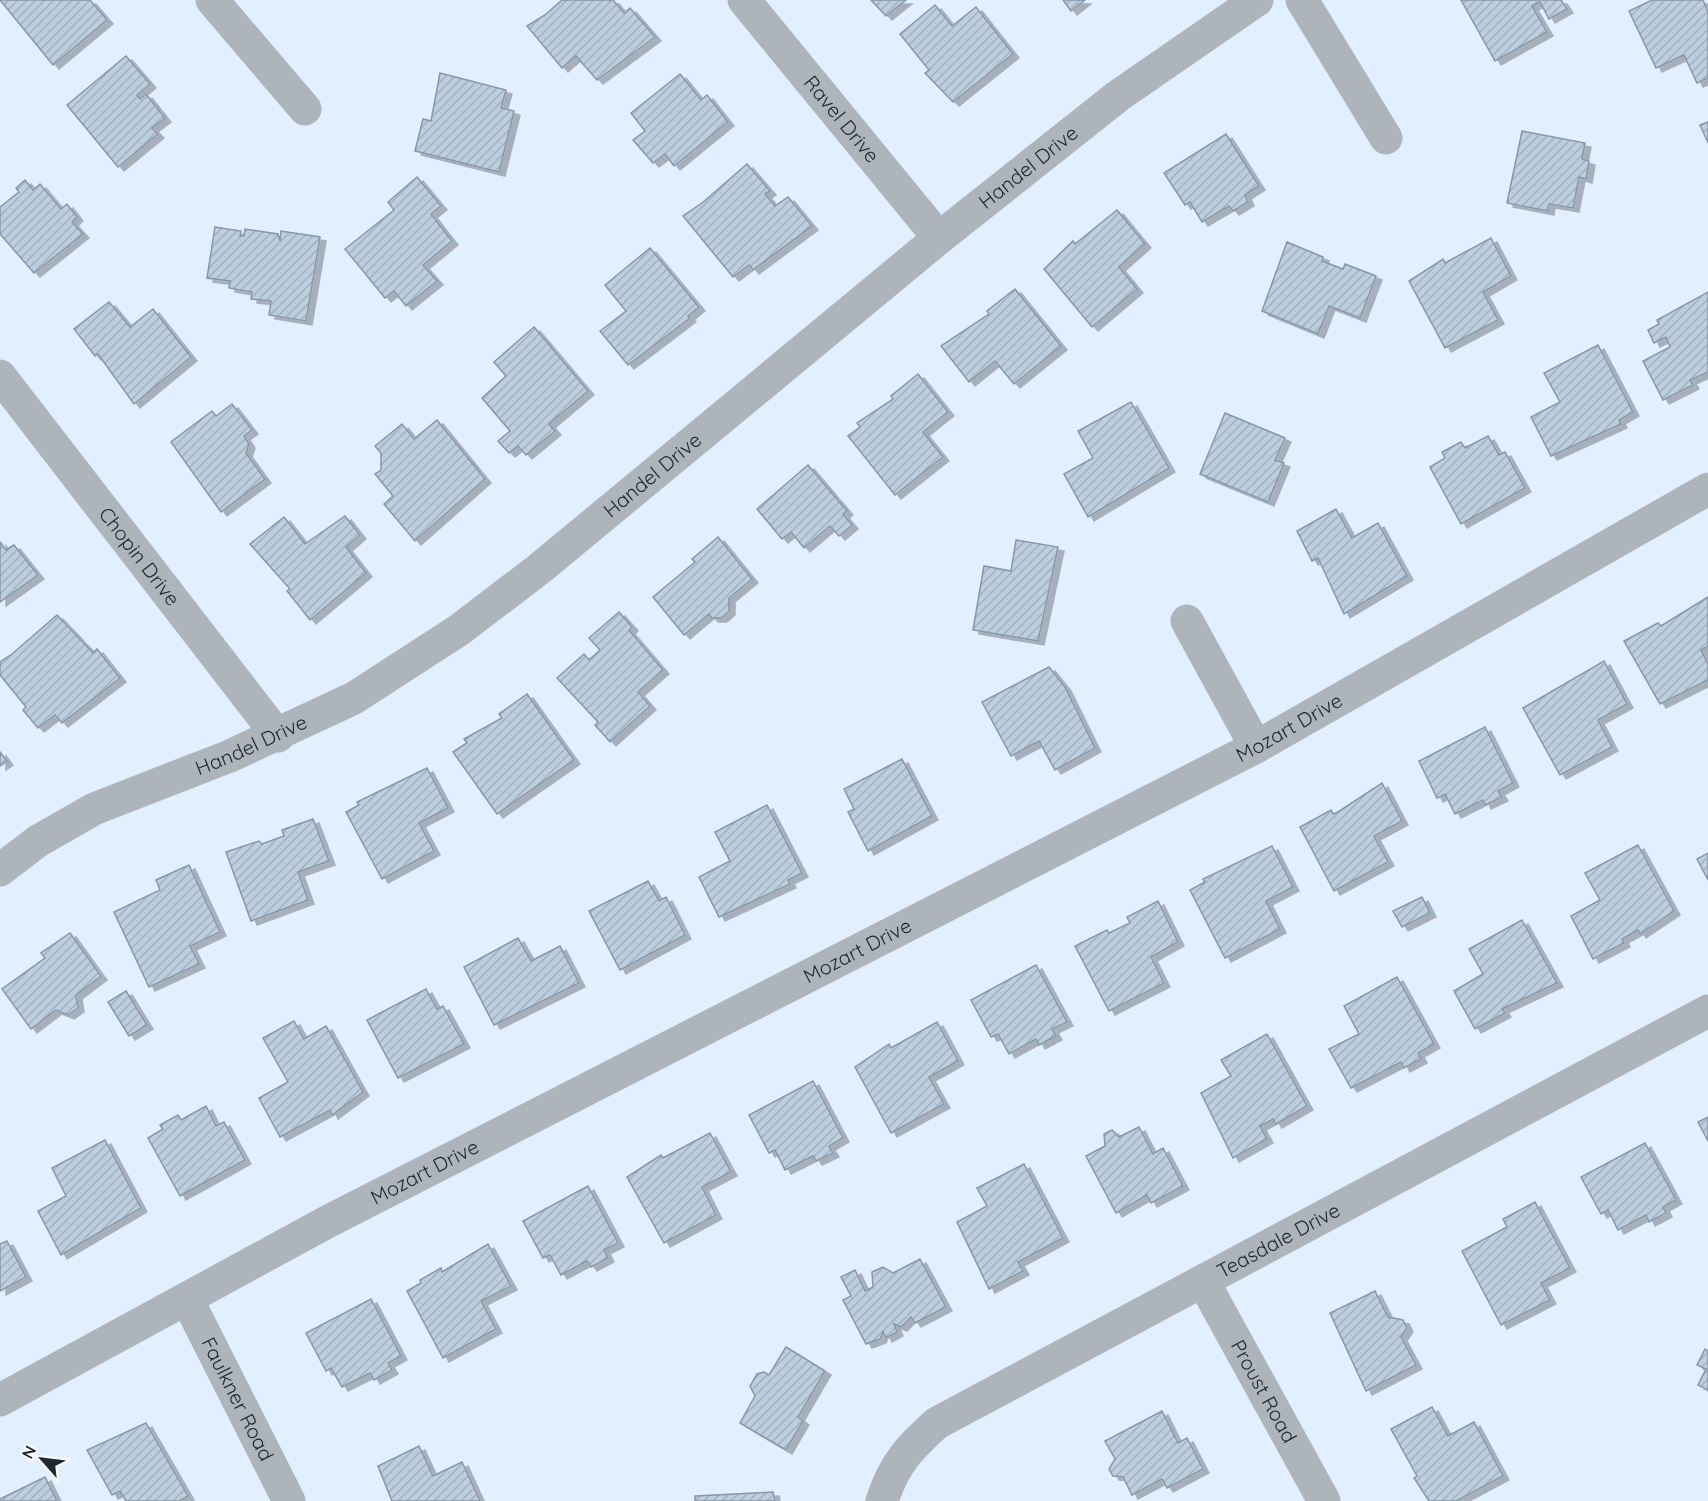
<svg xmlns="http://www.w3.org/2000/svg" width="1708" height="1501" viewBox="0 0 1708 1501" font-family="Quicksand,sans-serif">
	<style>
		.building { fill: url(#building-hatch); stroke: #8797a7; stroke-width: 1.5; filter: url(#shadow) }
		.lines { fill: none; stroke-linecap: round; stroke-linejoin: round }
		.minor { stroke: #adb4bb; stroke-width: 33 }
		.labels { text-anchor: middle; stroke-width: 4.5; stroke-linejoin: round; paint-order: stroke }
		.street-label { font-size: 20px; fill: #21272e; stroke: #f8fbff }
	</style>
	<defs>
		<pattern id="building-hatch" width="6" height="6" patternUnits="userSpaceOnUse" patternTransform="scale(1.5)"><rect width="6" height="6" fill="#bdcedf"/><path d="M-1 1l2-2M0 6l6-6M5 7l2-2" fill="none" stroke="#a2b1c0"/></pattern>
		<filter id="shadow"><feDropShadow dx="6" dy="4" stdDeviation="0" flood-color="#0004"/></filter>
	</defs>
	<rect width="100%" height="100%" fill="#e2effe"/>
	<!-- building -->
	<g class="building">
		<path d="M0,0H90L107,20L53,65Z"/>
		<path d="M562,0H613L624,13L630,8L655,37L597,80L576,56L562,68L527,26L545,15Z"/>
		<path d="M871,0H906L886,16Z"/>
		<path d="M1063,0H1085L1071,11Z"/>
		<path d="M1461,0H1561L1567,9L1549,19L1540,2L1532,6L1547,32L1495,61Z"/>
		<path d="M1652,0H1703L1708,12V78L1697,83L1684,55L1656,68L1629,11Z"/>
		<path d="M935,5L952,26L976,7L1013,54L953,102L925,73L929,70L900,34Z"/>
		<path d="M126,56L150,84L137,95L140,99L146,94L165,118L152,128L158,134L118,167L67,105Z"/>
		<path d="M440,73L506,90L501,108L514,111L499,172L415,151L423,119L431,121Z"/>
		<path d="M680,74L701,100L707,95L728,122L674,166L665,154L653,163L633,140L645,131L631,113Z"/>
		<path d="M1708,122V143L1700,125Z"/>
		<path d="M1522,131L1585,143L1582,159L1589,161L1586,179L1579,177L1573,208L1549,204L1548,211L1507,203Z"/>
		<path d="M1226,134L1259,186L1245,195L1248,202L1233,211L1229,206L1202,222L1190,202L1185,205L1164,173Z"/>
		<path d="M747,164L770,191L765,194L775,206L788,197L812,226L753,270L749,265L733,277L683,216L702,203Z"/>
		<path d="M417,177L441,206L431,214L452,241L423,265L437,281L406,306L394,291L385,298L345,249L394,210L388,202Z"/>
		<path d="M25,180L33,190L40,184L61,209L67,204L77,217L72,222L83,234L34,273L0,234V207L19,192L16,188Z"/>
		<path d="M1117,210L1145,244L1119,267L1137,289L1092,327L1044,269L1073,241L1075,244Z"/>
		<path d="M215,227L241,231L240,236H244L245,229L278,234L280,241L281,231L320,237L306,321L269,315L271,301L251,299L252,292L229,288L230,281L207,278Z"/>
		<path d="M1491,238L1511,276L1483,292L1498,320L1445,348L1409,281L1443,259L1445,263Z"/>
		<path d="M1287,242L1323,257L1322,261L1343,269L1345,264L1376,276L1360,318L1329,306L1318,334L1262,311Z"/>
		<path d="M650,248L699,307L688,316L690,318L628,365L600,331L626,311L605,285Z"/>
		<path d="M1015,289L1061,346L1014,384L995,361L969,382L941,346L989,314L987,311Z"/>
		<path d="M1708,292V372L1690,380L1693,385L1663,400L1643,361L1670,347L1666,337L1654,343L1648,330L1659,324L1657,320Z"/>
		<path d="M109,302L130,327L153,309L191,357L134,404L98,354L95,356L74,329Z"/>
		<path d="M534,327L588,391L549,424L555,431L526,455L518,446L509,453L498,441L510,431L482,398L506,376L494,362Z"/>
		<path d="M1598,345L1633,412L1619,420L1621,424L1551,456L1531,417L1560,402L1544,373Z"/>
		<path d="M918,374L948,412L923,432L943,457L895,495L848,436L860,427L857,423L893,399L891,396Z"/>
		<path d="M1131,402L1169,468L1088,517L1064,474L1093,458L1078,431Z"/>
		<path d="M232,404L252,430L244,436L249,444L246,453L265,479L221,512L171,442L212,411L216,416Z"/>
		<path d="M1225,413L1285,438L1275,460L1284,463L1268,502L1200,474Z"/>
		<path d="M437,420L485,479L415,541L384,504L393,496L375,474L381,470V453L375,446L402,424L414,439Z"/>
		<path d="M1488,436L1499,455L1505,452L1525,488L1461,524L1430,467L1445,458L1442,452L1461,442L1465,448Z"/>
		<path d="M808,465L847,511L843,514L852,525L839,536L830,526L804,548L791,532L782,539L757,509Z"/>
		<path d="M1336,509L1352,538L1378,523L1407,576L1344,614L1318,558L1312,561L1297,531Z"/>
		<path d="M345,516L360,535L346,547L366,573L310,620L287,591L290,589L250,544L284,517L305,544Z"/>
		<path d="M718,537L752,579L729,598V611L721,618H712L709,614L684,635L653,597L695,562L692,559Z"/>
		<path d="M1016,540L1058,547L1038,641L973,630L984,566L1011,571Z"/>
		<path d="M0,542L6,550L14,545L38,575L0,602Z"/>
		<path d="M1708,597V646L1701,650L1708,664V680L1660,704L1624,641L1658,623L1661,626Z"/>
		<path d="M619,612L632,627L629,630L663,670L638,692L650,706L610,742L595,725L598,722L557,678L584,654L589,660L600,650L589,638Z"/>
		<path d="M57,615L93,653L97,649L120,678L62,723L55,715L38,728L23,710L26,707L0,675V662L12,654Z"/>
		<path d="M1604,661L1627,704L1598,720L1612,747L1560,775L1523,708Z"/>
		<path d="M1049,667L1065,687L1095,748L1055,770L1039,741L1011,756L982,702Z"/>
		<path d="M527,694L574,760L497,814L453,752L467,743L464,739L502,718L499,714Z"/>
		<path d="M1485,727L1513,783L1498,791L1502,797L1485,805L1483,800L1455,814L1445,794L1437,798L1419,761Z"/>
		<path d="M0,752L7,761L0,766Z"/>
		<path d="M902,759L932,816L868,851L848,812L854,809L844,789Z"/>
		<path d="M427,768L448,808L419,823L434,851L382,879L346,812L359,805L357,802Z"/>
		<path d="M1382,783L1402,821L1374,836L1388,862L1334,891L1300,827L1331,810L1333,814L1338,812Z"/>
		<path d="M767,805L802,873L788,880L790,884L719,917L699,877L730,861L715,832Z"/>
		<path d="M313,819L329,861L298,872L308,900L251,921L226,852L259,841L262,844L284,836L282,830Z"/>
		<path d="M1638,845L1674,911L1640,934L1638,930L1622,939L1624,943L1593,959L1571,916L1600,900L1585,873Z"/>
		<path d="M1272,846L1293,887L1266,901L1280,929L1225,958L1190,890L1205,882L1203,879Z"/>
		<path d="M1708,853V880L1697,859Z"/>
		<path d="M189,865L220,932L190,946L199,964L149,987L114,912L160,890L156,880Z"/>
		<path d="M648,881L659,901L666,897L685,935L620,970L589,911Z"/>
		<path d="M1422,897L1430,913L1402,927L1393,911Z"/>
		<path d="M1158,901L1178,942L1151,957L1164,983L1109,1011L1075,946L1107,930L1109,933L1130,923L1127,917Z"/>
		<path d="M1522,920L1557,983L1502,1009L1505,1013L1475,1029L1454,991L1483,974L1469,949Z"/>
		<path d="M70,933L101,976L76,995L78,1008L68,1015L56,1010L31,1029L2,989L45,958L41,953Z"/>
		<path d="M518,938L531,961L560,946L579,983L494,1025L464,967Z"/>
		<path d="M1036,965L1067,1022L1052,1029L1056,1036L1039,1045L1036,1039L1009,1054L998,1034L991,1037L971,1000Z"/>
		<path d="M1397,977L1434,1044L1418,1053L1421,1059L1404,1068L1401,1062L1351,1088L1329,1049L1359,1034L1344,1006Z"/>
		<path d="M426,989L437,1009L443,1006L464,1044L398,1078L367,1020Z"/>
		<path d="M126,991L147,1025L129,1036L108,1002Z"/>
		<path d="M294,1021L304,1039L326,1026L363,1092L332,1115L330,1110L280,1137L259,1098L288,1082L263,1038Z"/>
		<path d="M937,1022L958,1061L929,1077L944,1104L891,1133L855,1067L889,1044L891,1048Z"/>
		<path d="M1267,1034L1307,1106L1276,1124L1273,1119L1260,1126L1267,1139L1233,1158L1201,1093L1231,1076L1221,1060Z"/>
		<path d="M813,1081L843,1138L829,1146L833,1153L816,1161L813,1156L785,1170L775,1150L769,1153L749,1115Z"/>
		<path d="M206,1106L216,1126L224,1122L245,1160L180,1196L148,1138L163,1129L160,1125L178,1115L181,1120Z"/>
		<path d="M1708,1117V1141L1698,1122Z"/>
		<path d="M1139,1127L1153,1154L1163,1148L1183,1186L1151,1203L1147,1195L1116,1213L1086,1156L1105,1146L1104,1134L1112,1130L1119,1137Z"/>
		<path d="M710,1133L731,1172L702,1187L716,1215L664,1243L627,1177L661,1155L663,1158Z"/>
		<path d="M105,1140L141,1208L61,1255L38,1211L66,1196L52,1168Z"/>
		<path d="M1645,1143L1676,1200L1663,1207L1666,1213L1649,1222L1646,1215L1618,1230L1608,1210L1601,1214L1581,1177Z"/>
		<path d="M1024,1164L1063,1238L1018,1262L1023,1271L989,1289L957,1222L987,1206L977,1188Z"/>
		<path d="M588,1186L618,1243L604,1250L608,1258L591,1267L587,1261L561,1275L550,1255L543,1258L523,1221Z"/>
		<path d="M1535,1202L1570,1268L1541,1283L1550,1300L1501,1325L1462,1251L1507,1227L1503,1219Z"/>
		<path d="M7,1241L26,1277L0,1291V1244Z"/>
		<path d="M488,1244L511,1286L481,1301L496,1329L443,1358L407,1291L421,1283L420,1280L441,1268L442,1272Z"/>
		<path d="M920,1259L946,1307L915,1323L911,1317L901,1327L894,1324L897,1332L886,1338L883,1332L880,1339L866,1344L843,1300L851,1296L841,1277L855,1270L865,1291L873,1287L872,1272L883,1267L893,1273Z"/>
		<path d="M1375,1291L1388,1317L1403,1320L1407,1328L1401,1337L1416,1365L1366,1391L1330,1313Z"/>
		<path d="M371,1299L401,1356L388,1363L392,1370L374,1380L370,1373L342,1387L331,1368L326,1371L306,1333Z"/>
		<path d="M786,1347L825,1371L798,1417L803,1421L786,1450L740,1423L755,1396L750,1386L757,1374L764,1372L769,1375Z"/>
		<path d="M1705,1349L1708,1351V1390L1698,1385L1706,1369L1697,1365Z"/>
		<path d="M1432,1407L1448,1436L1474,1422L1503,1476L1456,1501H1429L1414,1478L1417,1476L1391,1429Z"/>
		<path d="M1162,1411L1178,1443L1187,1438L1203,1469L1167,1488L1162,1479L1132,1495L1123,1477L1113,1476L1109,1469L1115,1459L1105,1441Z"/>
		<path d="M146,1423L188,1496L179,1501H126L120,1491L112,1495L87,1450Z"/>
		<path d="M419,1446L433,1476L462,1462L480,1501H392L378,1466Z"/>
		<path d="M45,1477L57,1501H0V1499Z"/>
		<path d="M773,1492L775,1501H695V1496Z"/>
	</g>
	<g class="lines">
		<!-- minor -->
		<g class="minor">
			<path d="M212,0L305,109"/>
			<path id="s1" d="M744,0L939,238"/>
			<path d="M1302,0L1386,138"/>
			<path id="s2" d="M0,376L278,736"/>
			<path d="M1187,621L1256,747"/>
			<path id="s3" d="M0,870L38,841L94,809L230,756L354,698L459,630L539,569L939,238L1118,96L1257,0"/>
			<path id="s4" d="M1203,1281L1324,1501"/>
			<path id="s5" d="M187,1299L289,1501"/>
			<path id="s6" d="M0,1400L327,1222L1256,747L1708,489"/>
			<path id="s7" d="M882,1501C894,1464 909,1448 937,1423L1708,1011"/>
		</g>
	</g>
	<g class="labels">
		<!-- street labels -->
		<g class="street-label">
			<text dy="7" stroke="none"><textPath href="#s1" startOffset="154">Ravel Drive</textPath></text>
			<text dy="7" stroke="none"><textPath href="#s3" startOffset="1254">Handel Drive</textPath></text>
			<text dy="7" stroke="none"><textPath href="#s3" startOffset="768">Handel Drive</textPath></text>
			<text dy="7" stroke="none"><textPath href="#s2" startOffset="228">Chopin Drive</textPath></text>
			<text dy="7" stroke="none"><textPath href="#s6" startOffset="1454">Mozart Drive</textPath></text>
			<text dy="7" stroke="none"><textPath href="#s3" startOffset="282">Handel Drive</textPath></text>
			<text dy="7" stroke="none"><textPath href="#s6" startOffset="968">Mozart Drive</textPath></text>
			<text dy="7" stroke="none"><textPath href="#s6" startOffset="482">Mozart Drive</textPath></text>
			<text dy="7" stroke="none"><textPath href="#s7" startOffset="484">Teasdale Drive</textPath></text>
			<text dy="7" stroke="none"><textPath href="#s4" startOffset="126">Proust Road</textPath></text>
			<text dy="7" stroke="none"><textPath href="#s5" startOffset="112">Faulkner Road</textPath></text>
		</g>
	</g>
	<!-- north arrow -->
	<g transform="translate(42 1459) rotate(298)" stroke="#f8fbff" stroke-width="4.5" paint-order="stroke">
	<path d="M0-4.5L10 22L0 15L-10 22Z" fill="#21272e"/>
	<text y="-9" font-size="16" font-weight="bold" text-anchor="middle" fill="#21272e">N</text>
	</g>
</svg>
